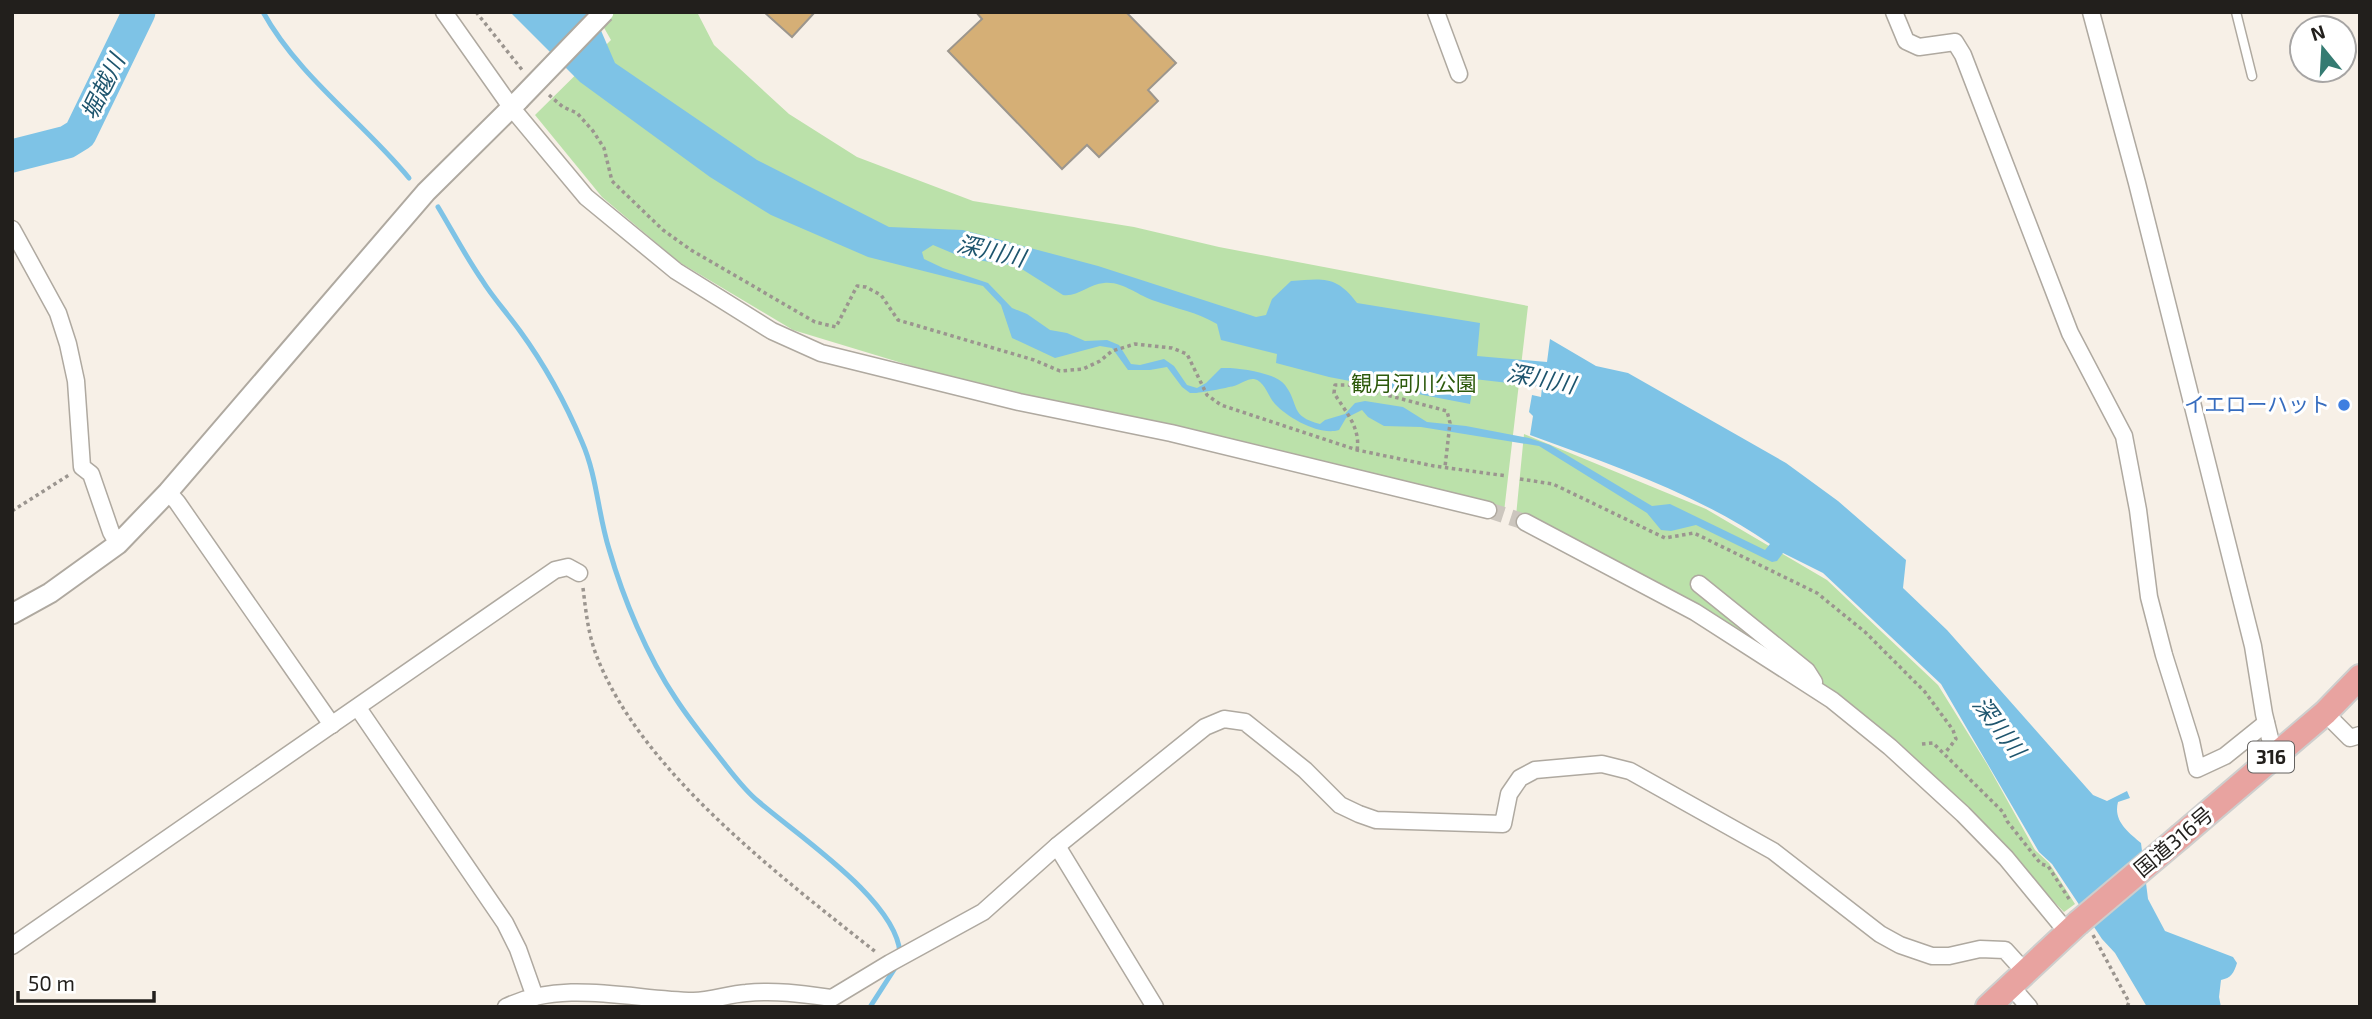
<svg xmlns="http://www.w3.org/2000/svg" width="2372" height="1019" viewBox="0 0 2372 1019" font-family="'Exo 2','Noto Sans JP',sans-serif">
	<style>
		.green { fill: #bbe1aa }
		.water { fill: #7ec3e6; fill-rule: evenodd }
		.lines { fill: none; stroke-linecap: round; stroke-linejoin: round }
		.stream { stroke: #7ec3e6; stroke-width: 5 }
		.river { stroke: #7ec3e6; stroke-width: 33 }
		.building { fill: #d5af76; stroke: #9c968d; stroke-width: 2 }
		.minor-tunnel { stroke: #ccc6be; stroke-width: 16; stroke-dasharray: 16 8; stroke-linecap: butt }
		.service-casing { stroke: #afa9a0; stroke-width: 11 }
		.minor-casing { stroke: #afa9a0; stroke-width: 19 }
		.tertiary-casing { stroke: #afa9a0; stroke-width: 23 }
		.trunk-casing { stroke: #cececd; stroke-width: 28 }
		.path { stroke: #9b958f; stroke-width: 3.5; stroke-dasharray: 3.5 3.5; stroke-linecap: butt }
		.service { stroke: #fff; stroke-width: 8 }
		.minor { stroke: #fff; stroke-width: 16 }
		.tertiary { stroke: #fff; stroke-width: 19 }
		.trunk { stroke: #e8a3a0; stroke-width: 24 }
		.tertiary-bridge-casing { stroke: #afa9a0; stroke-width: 23; stroke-linecap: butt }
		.trunk-bridge-casing { stroke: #cececd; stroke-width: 28; stroke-linecap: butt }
		.tertiary-bridge { stroke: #fff; stroke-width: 19 }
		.trunk-bridge { stroke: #e8a3a0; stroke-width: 24 }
		.shop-dot { fill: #3f7fe0; stroke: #fff; stroke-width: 2.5 }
		.labels { text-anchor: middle; stroke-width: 6; stroke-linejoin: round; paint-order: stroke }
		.shield { fill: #fff; stroke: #646260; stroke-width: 2 }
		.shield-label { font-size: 19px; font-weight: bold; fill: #221f1c }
		.park-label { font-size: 21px; fill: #2d5a0c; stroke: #fff }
		.shop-label { font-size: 21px; fill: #366cbe; stroke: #fff; text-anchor: end }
		.street-label { font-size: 21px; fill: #221f1c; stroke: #fff }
		.water-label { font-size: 23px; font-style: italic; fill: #1e556e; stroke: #fff }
	</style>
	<rect width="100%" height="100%" fill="#f7f0e7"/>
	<!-- green -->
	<g class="green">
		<path d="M595,12H697L714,45L789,114L857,157L973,201L1134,227L1219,247L1528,306L1504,512L1361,474L981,387L793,330L679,262L602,197L535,115L611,40Z"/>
		<path d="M1524,434L1706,509L1827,580L1938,685L1987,764L2035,850L2049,863L2075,904L2064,912L2029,876L1838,698L1530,521L1516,516Z"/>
	</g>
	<!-- water -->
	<path class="water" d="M510,12H593L615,63L757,160L889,227L963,230L1098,266L1256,317L1266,315L1272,299L1291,281C1323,279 1336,275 1357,303L1480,323L1477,356L1547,362L1550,339L1596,366L1628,373L1786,463L1838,501L1906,560L1903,588L1947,630L2093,795L2107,801L2127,791L2130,798L2118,802C2113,821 2128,832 2141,843L2148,899L2165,931L2233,957L2237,963C2234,973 2231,978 2221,980L2219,997L2221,1007H2147L2115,953L2102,939L2052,864L2039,852L1941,684L1823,573L1783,553L1777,561L1772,562L1696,525L1671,531L1661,530L1647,513L1539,446L1421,427L1384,426L1368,417L1362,410L1346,418L1339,430C1320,436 1288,418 1275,404C1268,397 1265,381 1254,379C1249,378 1240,384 1234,386C1225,388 1198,394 1190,393L1182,387L1167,367L1150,370H1128L1112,348L1100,346L1055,358L1012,338L1001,305L983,286L868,257L771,215L710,177L580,82ZM933,245L964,258L1017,266L1063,295C1078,297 1089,284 1104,283C1123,281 1138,296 1155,301C1177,309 1197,312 1217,324L1221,340L1277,354L1276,363L1329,377L1470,404L1474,379L1542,387L1541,397L1532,395L1529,412L1533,416L1530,435C1612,465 1698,494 1770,544L1765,550L1670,504L1652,506L1550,445L1529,438L1466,426L1427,422L1403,407L1365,401L1355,403L1345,414L1325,420L1320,424C1289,416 1300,405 1285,385C1275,372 1236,367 1221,368L1206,383L1197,388L1187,385L1174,366L1164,359L1140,365L1131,364L1119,345L1107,340L1085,341L1067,333L1050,330L1027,314L1012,308L988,283L943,268L924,259L922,252Z"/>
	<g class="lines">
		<!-- stream -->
		<g class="stream">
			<path d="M263,12C299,77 362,121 409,178"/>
			<path d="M438,207C453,232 466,257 482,280C493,298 508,314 520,331C544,364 566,404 582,442C597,476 598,514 609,549C623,598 647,656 676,699C689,719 705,739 720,758C732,773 744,790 759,802C798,836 896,900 900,953"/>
			<path d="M870,1007L897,965"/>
		</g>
		<!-- river -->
		<path class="river" d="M12,156L67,142L80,134L139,12"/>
	</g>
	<!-- building -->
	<g class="building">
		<path d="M764,12H815L792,37Z"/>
		<path d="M976,12H1126L1176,63L1148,90L1158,101L1099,157L1087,145L1062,169L948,51L982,19Z"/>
	</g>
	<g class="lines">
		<!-- minor-tunnel -->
		<path class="minor-tunnel" d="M1488,510L1525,522"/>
		<defs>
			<path id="service" d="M2236,12L2252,76"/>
			<g id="minor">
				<path d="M444,12L511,107L586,197L676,271L772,331L821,353L1019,402L1171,433L1488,510"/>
				<path d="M1436,12L1459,74"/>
				<path d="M1894,12L1906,41L1919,47L1955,42L1963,55L2070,333L2124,436L2138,510L2149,597L2164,655L2191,741L2197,769L2225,756L2266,723"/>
				<path d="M2091,12L2137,183L2253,646L2264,714L2274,755"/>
				<path d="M12,229L58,313L68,344L76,381L82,467L91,474L111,532L118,544"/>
				<path d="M168,492L177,502L332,725"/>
				<path d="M1525,522L1695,612L1832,700L1890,747L1963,814L2006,858L2067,932"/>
				<path d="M1699,584L1807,671L1814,682"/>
				<path d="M358,708L505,923L518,949L535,997"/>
				<path d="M2325,713L2350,738L2360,735"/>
				<path d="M1057,846L1155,1007"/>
				<path d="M12,946L555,570L568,567L579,573"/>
				<path d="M2010,985L2029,1007"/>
				<path d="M506,1007C563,979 633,1000 693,1001C711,1001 729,994 746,993C776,990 803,994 832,998L890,963L983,912L1057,846L1205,727L1224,719L1245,722L1305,770L1340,805L1359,814L1376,820L1503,824L1509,794L1520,778L1535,770L1602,764L1630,771L1773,851L1880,934L1900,945L1932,956H1949L1980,949L2005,950L2025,972"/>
			</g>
			<path id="tertiary" d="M12,614L50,593L118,544L168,492L426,192L519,100"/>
			<g id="trunk">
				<path d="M2181,836L2325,713L2360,677"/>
				<path d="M1988,1007L2078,923"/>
			</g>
		</defs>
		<!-- service casing -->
		<use href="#service" class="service-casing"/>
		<!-- minor casing -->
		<use href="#minor" class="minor-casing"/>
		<!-- tertiary casing -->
		<use href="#tertiary" class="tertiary-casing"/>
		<!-- trunk casing -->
		<use href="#trunk" class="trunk-casing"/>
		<!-- path -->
		<g class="path">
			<path d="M476,12L523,71"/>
			<path d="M549,95L563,107L577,113L593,131L604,148L612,181L663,230L691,250L815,322L836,327L857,286L866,287L881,295L898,320L1034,360L1060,371L1083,369L1100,361L1112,351L1135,344L1172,348L1187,354L1207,395L1221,405L1357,450L1434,466L1507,476"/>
			<path d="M1357,450C1361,428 1345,411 1334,393L1335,385H1349L1447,411L1450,423L1445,467"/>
			<path d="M1520,479L1553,484L1665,538L1694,533L1817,593L1865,632L1925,692L1953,730L1956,739L1945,753"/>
			<path d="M12,511L69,475"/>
			<path d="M583,588C586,612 588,634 597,657C642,772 781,877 877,953"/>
			<path d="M1922,744L1933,743L2003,812L2007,821L2041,864L2048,866L2071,902"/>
			<path d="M2093,935L2129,1002L2127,1007"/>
		</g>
		<!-- service -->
		<use href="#service" class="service"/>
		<!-- minor -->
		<use href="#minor" class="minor"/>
		<!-- tertiary -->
		<use href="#tertiary" class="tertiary"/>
		<!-- trunk -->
		<use href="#trunk" class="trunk"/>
		<defs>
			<path id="tertiary-bridge" d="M519,100L604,12"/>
			<path id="trunk-bridge" d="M2078,923L2181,836"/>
		</defs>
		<!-- tertiary-bridge casing -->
		<use href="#tertiary-bridge" class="tertiary-bridge-casing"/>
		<!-- trunk-bridge casing -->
		<use href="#trunk-bridge" class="trunk-bridge-casing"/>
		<!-- tertiary-bridge -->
		<use href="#tertiary-bridge" class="tertiary-bridge"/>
		<!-- trunk-bridge -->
		<use href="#trunk-bridge" class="trunk-bridge"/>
	</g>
	<!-- markers -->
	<circle class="shop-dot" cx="2344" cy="405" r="7"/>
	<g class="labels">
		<!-- shield labels -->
		<rect class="shield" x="2248" y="741.5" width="46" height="31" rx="5"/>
		<g class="shield-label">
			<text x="2271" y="764">316</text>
		</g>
		<!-- park labels -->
		<g class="park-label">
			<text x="1414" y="391">観月河川公園</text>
		</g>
		<!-- shop labels -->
		<g class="shop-label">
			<text x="2330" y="412">イエローハット</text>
		</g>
		<!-- street labels -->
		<g class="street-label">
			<text transform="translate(2174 842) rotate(-40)" y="7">国道316号</text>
		</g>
		<!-- water labels -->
		<g class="water-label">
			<text transform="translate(103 87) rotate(-64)" y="8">堀越川</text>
			<text transform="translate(991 251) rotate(13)" y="8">深川川</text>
			<text transform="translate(1541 379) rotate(11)" y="8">深川川</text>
			<text transform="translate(1999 727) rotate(53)" y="8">深川川</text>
		</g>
	</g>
	<!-- border -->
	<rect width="2372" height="1019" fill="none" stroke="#221f1c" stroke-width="28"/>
	<!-- north arrow -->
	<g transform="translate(2323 49) rotate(342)"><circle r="33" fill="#ffffff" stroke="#a7a5a4" stroke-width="2"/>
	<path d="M0-5L12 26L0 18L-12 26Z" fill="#357b72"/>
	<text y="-10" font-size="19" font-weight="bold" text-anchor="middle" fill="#221f1c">N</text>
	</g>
	<!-- scale -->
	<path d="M18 991v10h136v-10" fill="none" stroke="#221f1c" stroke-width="3.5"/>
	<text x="28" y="991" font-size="21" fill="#221f1c" stroke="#ffffff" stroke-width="5" paint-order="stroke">50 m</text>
</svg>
